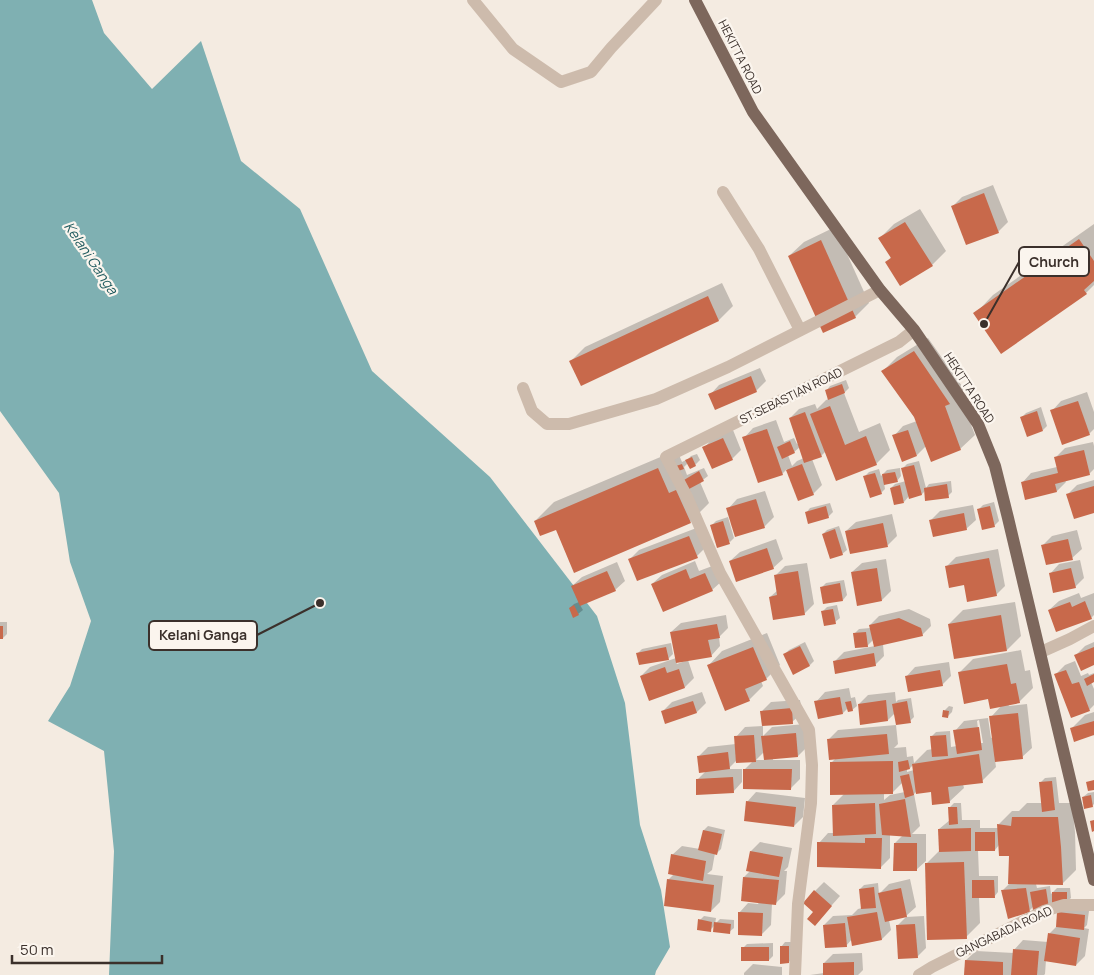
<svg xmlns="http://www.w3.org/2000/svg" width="1094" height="975" viewBox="0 0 1094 975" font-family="Manrope,sans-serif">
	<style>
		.water { fill: #7fb0b2 }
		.shadow { fill: #0003; fill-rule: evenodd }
		.building { fill: #c8694b }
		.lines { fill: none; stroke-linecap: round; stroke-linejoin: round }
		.minor { stroke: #cdbbac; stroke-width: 12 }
		.major { stroke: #7d675c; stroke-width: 12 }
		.labels { text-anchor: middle; stroke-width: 4.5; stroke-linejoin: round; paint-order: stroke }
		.street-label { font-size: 12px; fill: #3b302b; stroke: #fbf5ee }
		.water-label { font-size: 14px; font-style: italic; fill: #1f5a5e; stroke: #fbf5ee }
		.leader { fill: none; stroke: #3b302b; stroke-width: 2 }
		.callout-dot { fill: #3b302b; stroke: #fbf5ee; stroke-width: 2 }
		.callout { fill: #fbf5ee; stroke: #3b302b; stroke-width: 2 }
		.callout-label { font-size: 14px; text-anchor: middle; font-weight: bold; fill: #3b302b }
	</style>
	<rect width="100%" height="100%" fill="#f4ebe1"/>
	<!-- water -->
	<path class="water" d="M0,0H92L104,33L152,89L201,41L241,161L300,209L372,371L490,477L597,616L625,703L640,825L661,890L670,947L656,971L655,975H109L114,851L104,751L48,721L70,686L91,621L70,562L59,493L0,411Z"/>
	<!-- shadow -->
	<g class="shadow">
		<path d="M993,185L1008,222L998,232L953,206L962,197Z"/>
		<path d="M920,209L946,251L932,265L887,262L891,257L880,238L894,224Z"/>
		<path d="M1094,224V285L1086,293L975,314L993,295Z"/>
		<path d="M835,227L869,303L855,317L789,256L804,242Z"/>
		<path d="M722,283L733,306L719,320L571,361L585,347Z"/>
		<path d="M928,338L964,389L959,394L975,435L960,449L926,446L917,455L894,436L903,426L917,421L883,371L897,357Z"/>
		<path d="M760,368L766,381L756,391L716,408L710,395L719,385Z"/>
		<path d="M846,380L849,388L844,393L859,432L880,423L890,450L876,464L826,451L821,456L812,459L822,485L813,494L799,500L787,469L782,474L744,438L753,428L776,420L784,442L794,438L797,444L799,443L790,418L799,409L815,404L817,409L826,400L829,399L826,391L830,386ZM800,447L804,458L797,461L792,466L788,455L794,452Z"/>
		<path d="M1087,392L1094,412V429L1089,434L1052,411L1061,401Z"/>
		<path d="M1041,407L1047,426L1043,430L1022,417L1026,413Z"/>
		<path d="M733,430L741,450L732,459L704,448L713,438Z"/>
		<path d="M1093,442L1094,446V469L1089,474L1065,480L1066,482L1057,491L1022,483L1031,473L1057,467L1055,458L1065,448Z"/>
		<path d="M677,450L682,462L686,460V461L691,456L697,454L700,460L695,465L690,467L688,463L684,467L687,475L704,468L708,476L700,482L709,503L690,522L557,528L535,521L554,502Z"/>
		<path d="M919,461L926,488L929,484L951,481L952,492L948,496L925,491L922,494L909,496L904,502L891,488L895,484L906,481L902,469L907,464Z"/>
		<path d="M900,468L901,476L897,481L884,483L885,489L881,493L865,476L869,472L879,469L881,476L887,470Z"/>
		<path d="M1094,480V512L1068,494L1077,485Z"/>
		<path d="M765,491L774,517L764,527L728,509L737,499Z"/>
		<path d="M994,502L999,521L994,526L979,509L983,505Z"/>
		<path d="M830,503L833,512L828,517L806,513L810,508Z"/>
		<path d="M973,505L976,520L966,529L931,520L940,511Z"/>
		<path d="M892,514L897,536L888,545L846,531L856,522Z"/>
		<path d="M728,517L734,538L730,542L712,525L716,521Z"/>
		<path d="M839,526L847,550L842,554L823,534L827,530Z"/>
		<path d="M699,527L706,547L697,556L630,559L639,550Z"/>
		<path d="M1077,530L1082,549L1072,558L1043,545L1052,536Z"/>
		<path d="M776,539L783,559L773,568L730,561L740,552Z"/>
		<path d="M998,549L1005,586L996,595L965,584L946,567L956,557Z"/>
		<path d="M886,559L891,591L882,600L852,572L862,563Z"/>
		<path d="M1080,560L1084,578L1075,587L1050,574L1059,564Z"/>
		<path d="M695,561L699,571L715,565L722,581L712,590L652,584L662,575Z"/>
		<path d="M617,562L625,581L615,590L580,605L583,610L578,614L570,608L574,604L579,602L572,586L582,577Z"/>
		<path d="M807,563L814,604L804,614L770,597L778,590L776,575L785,566Z"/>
		<path d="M844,580L847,595L843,600L822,587L826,583Z"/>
		<path d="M1079,593L1081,598L1094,593V615L1091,618L1049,610L1059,601Z"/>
		<path d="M1015,602L1021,636L1007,650L949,624L963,610Z"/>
		<path d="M837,605L840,618L835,622L823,611L827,607Z"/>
		<path d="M909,609L930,619L931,626L922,635L883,644L884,656L875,665L834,662L844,652L875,646L873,640L867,646L855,633L859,629L870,628V625L879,616Z"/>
		<path d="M726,615L728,628L719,637L720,646L711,656L688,660L694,678L685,687L641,676L650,667L676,658L671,632L681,623ZM685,661L677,664L676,662Z"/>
		<path d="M0,622H7V634L3,638H0Z"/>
		<path d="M767,633L780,665L766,679L761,681L763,686L749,700L708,666L722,651Z"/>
		<path d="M805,642L814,661L810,665L794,673L785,654L789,650Z"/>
		<path d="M1094,642V664L1076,655L1085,646Z"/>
		<path d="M671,643L673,654L668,659L638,653L642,649Z"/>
		<path d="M1021,650L1025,671L1030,670L1033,688L1019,702L1008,704L1009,706L1027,704L1032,748L1022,757L995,760L996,767L982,781L963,784L964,788L949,802L932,791H917L914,794L920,826L912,834H926V861L916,870L895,843L903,835L890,834V858L880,868L819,843L828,833H835L833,805L845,793L831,763L836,758L829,739L838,730L896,725L898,744L894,748L906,747L907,757L913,756L914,763L927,750L933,749L932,736L936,732L950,731L951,747L957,746L955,731L964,721L988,718L991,738L993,737L991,717L1002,705L990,698L959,673L973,659ZM979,720L983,743H980L977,721ZM913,765L914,770L907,772V769L910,768ZM903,782L905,792L890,795L884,800V793L893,792Z"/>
		<path d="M1075,661L1081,676L1088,673L1089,675L1094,673V681L1091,682L1094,689V705L1089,710L1055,675L1065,665Z"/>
		<path d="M949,662L951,676L942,685L906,677L915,667Z"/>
		<path d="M849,688L851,698L855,697L857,706L852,710L848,708L843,713L816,702L825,692Z"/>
		<path d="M702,692L706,703L697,712L663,711L672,702Z"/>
		<path d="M895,692L896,702L898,700L911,698L914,717L910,721L895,713L888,720L859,704L868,695Z"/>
		<path d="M800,700L802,713L792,722L762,711L771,702Z"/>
		<path d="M949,706L953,707L952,712L948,716L945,710Z"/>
		<path d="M1094,712V736L1093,734L1071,729L1085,715Z"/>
		<path d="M805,724L807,747L798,756L773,758V760H800V779L791,788L745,769L753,761L737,760L728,769H742V782L733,792L697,780L707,770L698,757L708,747L736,744V737L745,727L763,726V736L772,727ZM764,752L765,760H756Z"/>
		<path d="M1056,777L1059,803H1072L1075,832L1076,870L1062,884H1036L1037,888L1050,886L1051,894L1057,888H1070L1071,898L1066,902L1034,906L1030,910L1003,890L1009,884L1010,855L999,845L995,850H978L979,876H998V892L994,897H979L980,923L966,937L926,864L940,850L939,829L950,820L949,808L954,803H961L962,820H980V828H998V825L1012,811H1019L1027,803H1043L1040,783L1045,778Z"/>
		<path d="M756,792L805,798L803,817L794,826L747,802Z"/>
		<path d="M1094,792V804L1092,806L1083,797L1088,793Z"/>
		<path d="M708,826L725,830L721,849L717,853H715L712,870L707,874L723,876L720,902L711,911L668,880L674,874L672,855L682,846L700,849L704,830Z"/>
		<path d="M760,842L792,848L788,867L784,871H787L785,894L776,903H772L771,925L762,934L739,913L748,903L758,904L759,902L742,900L744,877L750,871L751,851Z"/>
		<path d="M910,879L916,907L906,916L889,920L891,930L882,939H852L846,946L824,925L833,916L852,915L858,909L862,908L860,889L864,885L878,883L879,894L889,884Z"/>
		<path d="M824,882L840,896L815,924V891Z"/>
		<path d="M1063,908L1089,911L1087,925L1084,928L1089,929L1085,956L1076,965L1046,960L1045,974L1044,975H1012V973L1011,975H966V960L976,951L1014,953V950L1023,940L1048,942L1050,933L1057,926L1059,912Z"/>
		<path d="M704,916L716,918L715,924L720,919L734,920V928L729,932L715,925L710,930L700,920Z"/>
		<path d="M924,916L926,948L917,957L897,926L906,917Z"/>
		<path d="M785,942H793V957L789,962L781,947Z"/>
		<path d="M773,943V956L769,960L743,948L747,944Z"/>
		<path d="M862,953L863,970L858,975H810L824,973V963L833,954Z"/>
		<path d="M753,964L782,967V975H744V973Z"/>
	</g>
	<!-- building -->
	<g class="building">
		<path d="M984,193L999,233L966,245L951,206Z"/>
		<path d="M905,222L933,266L900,286L885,262L891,258L878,238Z"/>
		<path d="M1079,239L1094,261V281L1084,290L1087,294L1001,354L973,313Z"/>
		<path d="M821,240L856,318L823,333L788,256Z"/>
		<path d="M708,296L719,321L581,386L569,361Z"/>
		<path d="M914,351L950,404L945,406L961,450L931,462L914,417L881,371Z"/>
		<path d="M751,376L757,392L715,410L708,394Z"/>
		<path d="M842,384L845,393L828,400L825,390Z"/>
		<path d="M1078,401L1090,435L1062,445L1050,410Z"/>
		<path d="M830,406L845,445L866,436L877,465L836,481L810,414Z"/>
		<path d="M1037,411L1043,431L1027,437L1020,417Z"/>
		<path d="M805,412L822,457L804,463L789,418Z"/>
		<path d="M767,429L783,475L758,483L742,437Z"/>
		<path d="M908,430L917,456L902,462L892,435Z"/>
		<path d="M723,438L733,460L712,469L702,447Z"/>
		<path d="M790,441L795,453L782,459L777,447Z"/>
		<path d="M1084,450L1090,475L1055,484L1057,492L1025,500L1021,482L1058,473L1054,457Z"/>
		<path d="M692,457L696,466L690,469L685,460Z"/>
		<path d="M682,464L684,469L678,471L676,466Z"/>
		<path d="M802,464L814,495L798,501L786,470Z"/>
		<path d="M914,465L922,495L909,499L901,468Z"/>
		<path d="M658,468L669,493L676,490L691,523L574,573L556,530L540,536L534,521Z"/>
		<path d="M699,471L704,481L689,489L684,480Z"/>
		<path d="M895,472L898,482L884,485L882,474Z"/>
		<path d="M875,473L882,494L870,498L863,476Z"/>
		<path d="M947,484L949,498L925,501L924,488Z"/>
		<path d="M900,485L904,503L894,505L890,488Z"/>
		<path d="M1094,486V513L1074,519L1066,494Z"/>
		<path d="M756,499L765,528L735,537L726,508Z"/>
		<path d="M826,506L829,518L808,524L805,512Z"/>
		<path d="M990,506L995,527L982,530L977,509Z"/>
		<path d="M964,513L967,530L933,537L929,520Z"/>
		<path d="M723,521L730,544L717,548L710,525Z"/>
		<path d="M883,523L888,547L850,554L845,531Z"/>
		<path d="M835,529L843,555L830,559L822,534Z"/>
		<path d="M689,536L698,558L637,581L628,559Z"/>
		<path d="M1068,539L1073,560L1046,565L1041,545Z"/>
		<path d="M767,548L774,569L736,582L729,561Z"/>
		<path d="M989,558L997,596L967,602L964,585L949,588L945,566Z"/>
		<path d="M877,568L882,601L857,606L851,572Z"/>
		<path d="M1071,568L1076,588L1053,593L1049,573Z"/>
		<path d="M686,569L690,579L705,573L713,591L663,612L651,584Z"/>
		<path d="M607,571L616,591L580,606L571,586Z"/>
		<path d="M798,571L805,615L773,620L769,597L777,595L774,575Z"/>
		<path d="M840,583L843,601L823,604L820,587Z"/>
		<path d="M1085,601L1092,619L1056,632L1048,610L1070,602L1072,607Z"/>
		<path d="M574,605L579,615L573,618L569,608Z"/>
		<path d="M833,609L836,624L824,626L821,611Z"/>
		<path d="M1001,615L1007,651L954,659L948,624Z"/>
		<path d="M899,618L921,628L923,636L874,647L869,625Z"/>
		<path d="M717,624L720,638L708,640L712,657L676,663L670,632Z"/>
		<rect x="0" y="626" width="3" height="13"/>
		<path d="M866,632L868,647L855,648L853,633Z"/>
		<path d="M800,646L810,666L793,675L783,654Z"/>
		<path d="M666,647L669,660L639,665L636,653Z"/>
		<path d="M753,647L767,680L745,689L750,701L725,711L707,665Z"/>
		<path d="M1094,647V665L1081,671L1074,655Z"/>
		<path d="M874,653L876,666L835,674L833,661Z"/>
		<path d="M1007,664L1011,684L1016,683L1020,703L990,709L988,699L964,704L958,672Z"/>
		<path d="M665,667L667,673L679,669L685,688L649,701L640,676Z"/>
		<path d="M940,670L943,686L908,692L905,676Z"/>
		<path d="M1066,670L1072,684L1079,682L1090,711L1071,718L1054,674Z"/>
		<path d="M1094,674V682L1087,686L1084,679Z"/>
		<path d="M840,697L843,714L818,719L814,701Z"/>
		<path d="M886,700L888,721L860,725L858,704Z"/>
		<path d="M693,701L697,713L665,724L661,711Z"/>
		<path d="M851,701L853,711L848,712L845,702Z"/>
		<path d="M907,701L911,723L896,725L892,704Z"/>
		<path d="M792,708L793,724L762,726L760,711Z"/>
		<path d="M943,710L949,711L948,718L942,717Z"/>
		<path d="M1018,713L1023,759L995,762L989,716Z"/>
		<path d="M1094,721V735L1074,742L1070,728Z"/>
		<path d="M979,727L982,750L957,754L953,730Z"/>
		<path d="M796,733L798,757L764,760L761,736Z"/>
		<path d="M887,734L889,754L829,760L827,739Z"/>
		<path d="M754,735L756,762L736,763L734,736Z"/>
		<path d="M946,735L948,756L932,757L930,736Z"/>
		<path d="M728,752L730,769L699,773L697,756Z"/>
		<path d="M979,754L983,783L948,787L950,803L932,805L931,792L916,794L912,764Z"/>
		<path d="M908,760L910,769L899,772L898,762Z"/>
		<path d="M893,761V794L830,795V762Z"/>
		<path d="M743,769H792L791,790L743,789Z"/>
		<path d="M909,774L914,795L905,798L900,776Z"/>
		<path d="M733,777L734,793L696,795V779Z"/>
		<path d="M1094,780V790L1088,791L1086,782Z"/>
		<path d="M1052,781L1055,810L1042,812L1039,782Z"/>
		<path d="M1091,795L1093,807L1084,809L1082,797Z"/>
		<path d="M905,799L911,837L882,835L879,804Z"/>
		<path d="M746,801L796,807L794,827L744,821Z"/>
		<path d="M875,803L876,834L833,836L832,805Z"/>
		<path d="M948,807H957L958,824L949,825Z"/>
		<path d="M1012,817H1058L1061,847L1063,885L1008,884L1009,856H999L997,824L1011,826Z"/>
		<path d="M1094,820V831L1092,832L1090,821Z"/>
		<path d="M971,828V851L939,852L938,829Z"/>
		<path d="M703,830L722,834L717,855L698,850Z"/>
		<rect x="975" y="832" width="20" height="19"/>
		<path d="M865,838H882L881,869L817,867V842L865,843Z"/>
		<path d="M894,843H917V871H893Z"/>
		<path d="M750,851L783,857L779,877L746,871Z"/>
		<path d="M671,854L706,861L703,881L668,874Z"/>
		<path d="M964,862L967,939L927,940L925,863Z"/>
		<path d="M743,877L779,880L776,905L741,901Z"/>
		<path d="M667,879L714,885L711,912L664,906Z"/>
		<path d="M972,880H994L995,898H972Z"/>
		<path d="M874,887L876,908L861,909L859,889Z"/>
		<path d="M901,888L907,917L885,922L878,893Z"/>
		<path d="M1026,888L1030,912L1008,919L1001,890Z"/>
		<path d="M1046,889L1049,908L1033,910L1030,892Z"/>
		<path d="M814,890L832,906L815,926L807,919L813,912L803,903Z"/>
		<rect x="1052" y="892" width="15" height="12"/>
		<path d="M738,912L763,913L762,936L738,935Z"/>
		<path d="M877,912L882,940L852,946L847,917Z"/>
		<path d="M1057,912L1085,915L1084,930L1056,927Z"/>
		<path d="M698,919L712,922L711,932L697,930Z"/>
		<path d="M714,922L731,924L730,934L713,932Z"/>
		<path d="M845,923L847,947L825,948L823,925Z"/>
		<path d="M915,924L918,958L898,959L896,925Z"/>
		<path d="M1048,933L1080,938L1076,966L1044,961Z"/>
		<path d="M780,946H789V963L780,964Z"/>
		<rect x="741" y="947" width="28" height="14"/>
		<path d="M1013,949L1039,951L1037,975H1011Z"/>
		<path d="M965,960L1003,962V975H964Z"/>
		<path d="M854,962V975H823V963Z"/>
	</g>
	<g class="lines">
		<!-- minor -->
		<g class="minor">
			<path d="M473,0L513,49L561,82L591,72L611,48L656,0"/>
			<path d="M723,192L759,249L800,330"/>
			<path d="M523,388L532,411L547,424H569L656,399L728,367L880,290"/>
			<path d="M1041,652L1070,639L1094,626"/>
			<path d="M795,975L798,904L811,803L812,765L809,730L720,573L687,497L666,457L899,342L914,330"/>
			<path d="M919,975L932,967L1044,911L1064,905H1094"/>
		</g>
		<!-- major -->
		<path class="major" d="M695,0L753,112L880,290L914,330L978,424L995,466L1008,518L1094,880"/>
	</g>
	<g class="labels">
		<!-- street labels -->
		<g class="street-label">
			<text transform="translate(740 57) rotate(63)" y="4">HEKITTA ROAD</text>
			<text transform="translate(969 388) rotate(57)" y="4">HEKITTA ROAD</text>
			<text transform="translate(791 396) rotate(-26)" y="4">ST.SEBASTIAN ROAD</text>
			<text transform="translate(1004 932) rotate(-25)" y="4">GANGABADA ROAD</text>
		</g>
		<!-- water labels -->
		<g class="water-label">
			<text transform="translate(91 258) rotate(56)" y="5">Kelani Ganga</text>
		</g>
	</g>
	<!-- callouts -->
	<path class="leader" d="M984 324L1019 262M320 603L257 635"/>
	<g class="callout-dot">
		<circle cx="984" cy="324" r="5"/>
		<circle cx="320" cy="603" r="5"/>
	</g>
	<g class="callout">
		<rect x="1019" y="247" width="70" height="29" rx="5"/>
		<rect x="149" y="621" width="108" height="29" rx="5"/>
	</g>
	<g class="callout-label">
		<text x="1054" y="267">Church</text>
		<text x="203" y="640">Kelani Ganga</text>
	</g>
	<!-- scale -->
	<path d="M12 955v8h150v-8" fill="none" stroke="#3b302b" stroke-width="2.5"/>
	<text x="20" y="955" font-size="15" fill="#3b302b" stroke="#fbf5ee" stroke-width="4" paint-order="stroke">50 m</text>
</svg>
